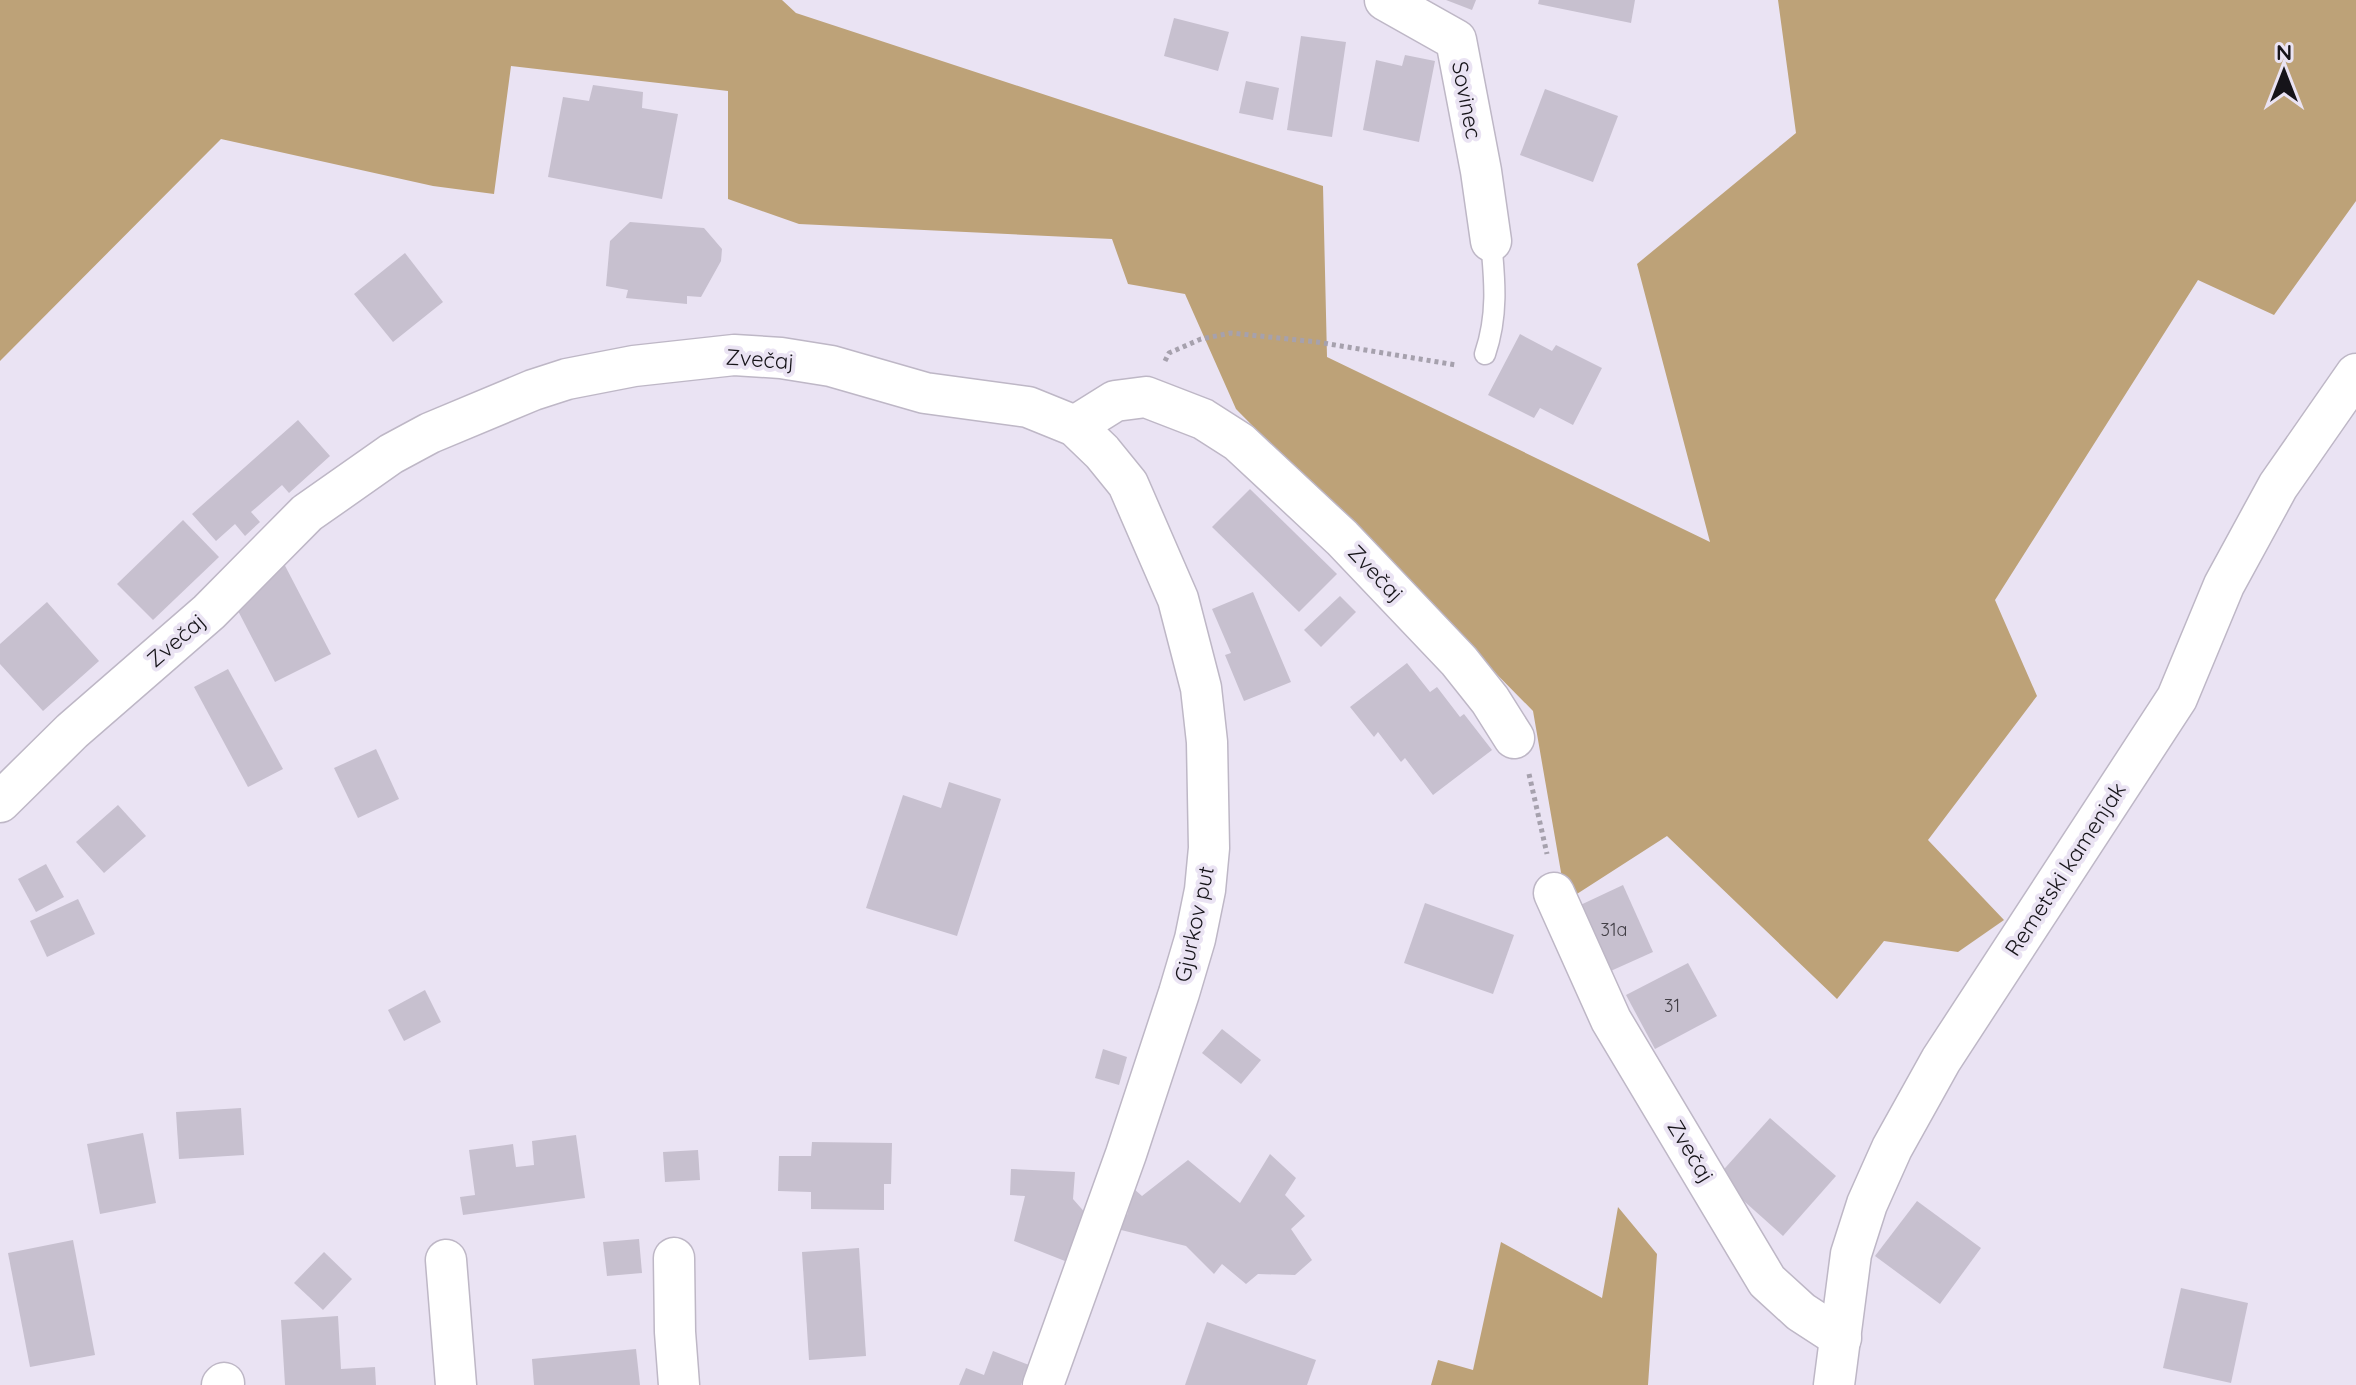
<svg xmlns="http://www.w3.org/2000/svg" width="2356" height="1385" viewBox="0 0 2356 1385" font-family="Quicksand,sans-serif">
	<style>
		.forest { fill: #bda278 }
		.building { fill: #c7c0cf }
		.lines { fill: none; stroke-linecap: round; stroke-linejoin: round }
		.service-casing { stroke: #beb7c6; stroke-width: 23 }
		.minor-casing { stroke: #beb7c6; stroke-width: 43 }
		.path { stroke: #a6a1ad; stroke-width: 5; stroke-dasharray: 4 4; stroke-linecap: butt }
		.service { stroke: #fff; stroke-width: 20 }
		.minor { stroke: #fff; stroke-width: 40 }
		.labels { text-anchor: middle; stroke-width: 8; stroke-linejoin: round; paint-order: stroke }
		.number-label { font-size: 18px; fill: #423f46 }
		.street-label { font-size: 22px; fill: #161419; stroke: #eae3f3 }
	</style>
	<rect width="100%" height="100%" fill="#eae3f3"/>
	<!-- forest -->
	<g class="forest">
		<path d="M0,0H782L796,13L1323,186L1327,357L1710,542L1637,264L1796,133L1778,0H2356V201L2274,315L2198,280L1995,600L2037,696L1928,840L2004,920L1958,952L1884,941L1837,999L1667,836L1566,901L1533,711L1236,409L1185,294L1128,284L1112,239L799,224L728,199V91L511,66L494,194L433,186L221,139L0,361Z"/>
		<path d="M1618,1207L1657,1254L1648,1385H1431L1438,1360L1473,1370L1501,1242L1602,1298Z"/>
	</g>
	<!-- building -->
	<g class="building">
		<path d="M1446,0H1476L1472,10Z"/>
		<path d="M1539,0H1635L1631,23L1538,4Z"/>
		<path d="M1174,18L1229,32L1218,71L1164,56Z"/>
		<path d="M1301,36L1346,42L1332,137L1287,130Z"/>
		<path d="M1405,55L1435,61L1419,142L1363,130L1376,60L1402,66Z"/>
		<path d="M1246,81L1279,88L1273,120L1239,113Z"/>
		<path d="M593,85L643,92L642,108L678,114L662,199L548,177L563,97L589,101Z"/>
		<path d="M1545,89L1618,116L1593,182L1520,155Z"/>
		<path d="M630,222L704,228L722,249L721,261L701,297L687,296V304L626,298L628,290L606,286L610,241Z"/>
		<path d="M405,253L443,302L393,342L354,294Z"/>
		<path d="M1520,334L1552,351L1556,345L1602,368L1573,425L1540,408L1534,418L1488,395Z"/>
		<path d="M298,420L330,456L289,493L282,485L251,512L260,522L245,536L235,524L216,541L192,514Z"/>
		<path d="M1250,489L1337,574L1299,612L1212,527Z"/>
		<path d="M183,520L219,557L153,620L117,584Z"/>
		<path d="M281,558L331,654L275,682L236,607Z"/>
		<path d="M1253,592L1291,682L1244,701L1225,655L1231,653L1212,609Z"/>
		<path d="M1340,596L1356,612L1321,647L1304,630Z"/>
		<path d="M47,602L99,661L43,711L0,664V644Z"/>
		<path d="M1407,663L1430,692L1437,687L1460,717L1464,714L1492,750L1433,795L1405,758L1401,762L1378,732L1374,737L1350,707Z"/>
		<path d="M228,669L283,769L248,787L194,687Z"/>
		<path d="M376,749L399,799L358,818L334,768Z"/>
		<path d="M949,782L1001,799L957,936L866,908L903,795L941,808Z"/>
		<path d="M118,805L146,836L104,873L76,842Z"/>
		<path d="M46,864L64,897L36,912L18,879Z"/>
		<path d="M1623,885L1653,952L1604,974L1574,908Z"/>
		<path d="M78,899L95,934L47,957L30,921Z"/>
		<path d="M1425,903L1514,935L1493,994L1404,963Z"/>
		<path d="M1688,963L1717,1016L1655,1049L1626,995Z"/>
		<path d="M425,990L441,1022L404,1041L388,1010Z"/>
		<path d="M1222,1029L1261,1060L1241,1084L1202,1053Z"/>
		<path d="M1103,1049L1127,1057L1119,1085L1095,1078Z"/>
		<path d="M241,1108L244,1155L179,1159L176,1112Z"/>
		<path d="M1770,1118L1836,1176L1783,1236L1717,1177Z"/>
		<path d="M143,1133L156,1203L100,1214L87,1144Z"/>
		<path d="M576,1135L585,1198L463,1215L460,1197L475,1195L469,1150L513,1144L516,1167L534,1165L532,1141Z"/>
		<path d="M812,1142L892,1143L891,1184H884V1210L811,1209V1192L778,1191L779,1156H811Z"/>
		<path d="M698,1150L700,1180L665,1182L663,1152Z"/>
		<path d="M1270,1154L1296,1178L1285,1195L1305,1216L1291,1229L1312,1260L1295,1275L1258,1274L1246,1284L1222,1264L1214,1274L1186,1246L1113,1228L1116,1218L1127,1215L1134,1189L1142,1196L1188,1160L1240,1203Z"/>
		<path d="M1011,1169L1075,1172L1073,1199L1088,1216L1070,1263L1014,1241L1025,1196L1010,1195Z"/>
		<path d="M1917,1201L1981,1248L1940,1304L1875,1256Z"/>
		<path d="M639,1239L642,1273L607,1276L603,1242Z"/>
		<path d="M73,1240L95,1355L30,1367L8,1253Z"/>
		<path d="M859,1248L866,1356L809,1360L802,1252Z"/>
		<path d="M324,1252L352,1279L323,1310L294,1283Z"/>
		<path d="M2181,1288L2248,1303L2231,1383L2163,1368Z"/>
		<path d="M338,1316L341,1369L375,1367L376,1385H285L281,1320Z"/>
		<path d="M1207,1322L1316,1360L1307,1385H1185Z"/>
		<path d="M636,1349L640,1385H534L532,1359Z"/>
		<path d="M993,1351L1029,1365L1021,1385H959L966,1368L984,1375Z"/>
	</g>
	<g class="lines">
		<defs>
			<path id="service" d="M1485,354C1498,316 1495,281 1491,241"/>
			<g id="minor">
				<path d="M1385,0L1456,40L1481,171L1491,241"/>
				<path d="M1075,426L1115,401L1146,397L1203,419L1239,442L1342,538L1459,661L1490,700L1514,738"/>
				<path d="M0,802L72,731L209,612L307,513L391,454L430,433L533,390L567,379L634,366L734,355L781,358L831,366L925,393L1028,407L1075,426L1102,452L1128,484L1178,599L1201,688L1207,742L1209,848L1205,890L1195,939L1179,993L1126,1154L1043,1385"/>
				<path d="M1554,893L1611,1020L1767,1281L1801,1312L1841,1338"/>
				<path d="M674,1258L675,1332L679,1385"/>
				<path d="M446,1260L456,1385"/>
				<path d="M222,1385L224,1383"/>
				<path d="M1834,1385L1851,1254L1867,1204L1892,1148L1941,1060L2177,698L2224,585L2278,486L2356,374"/>
			</g>
		</defs>
		<!-- service casing -->
		<use href="#service" class="service-casing"/>
		<!-- minor casing -->
		<use href="#minor" class="minor-casing"/>
		<!-- path -->
		<g class="path">
			<path d="M1165,361L1169,353L1201,339L1231,333L1317,342L1456,365"/>
			<path d="M1529,774L1547,854"/>
		</g>
		<!-- service -->
		<use href="#service" class="service"/>
		<!-- minor -->
		<use href="#minor" class="minor"/>
	</g>
	<g class="labels">
		<!-- number labels -->
		<g class="number-label">
			<text x="1614" y="936">31a</text>
			<text x="1672" y="1012">31</text>
		</g>
		<!-- street labels -->
		<g class="street-label">
			<text transform="translate(1467 100) rotate(79)" y="8">Sovinec</text>
			<text transform="translate(760 359) rotate(4)" y="8">Zvečaj</text>
			<text transform="translate(1376 573) rotate(46)" y="8">Zvečaj</text>
			<text transform="translate(176 640) rotate(-41)" y="8">Zvečaj</text>
			<text transform="translate(2065 869) rotate(-57)" y="8">Remetski kamenjak</text>
			<text transform="translate(1194 924) rotate(-78)" y="8">Gjurkov put</text>
			<text transform="translate(1691 1151) rotate(59)" y="8">Zvečaj</text>
		</g>
	</g>
	<!-- north arrow -->
	<g transform="translate(2284 72)" stroke="#eae3f3" stroke-width="6" paint-order="stroke">
	<path d="M0-6L14 30L0 20L-14 30Z" fill="#161419"/>
	<text y="-12" font-size="22" font-weight="bold" text-anchor="middle" fill="#161419">N</text>
	</g>
</svg>
